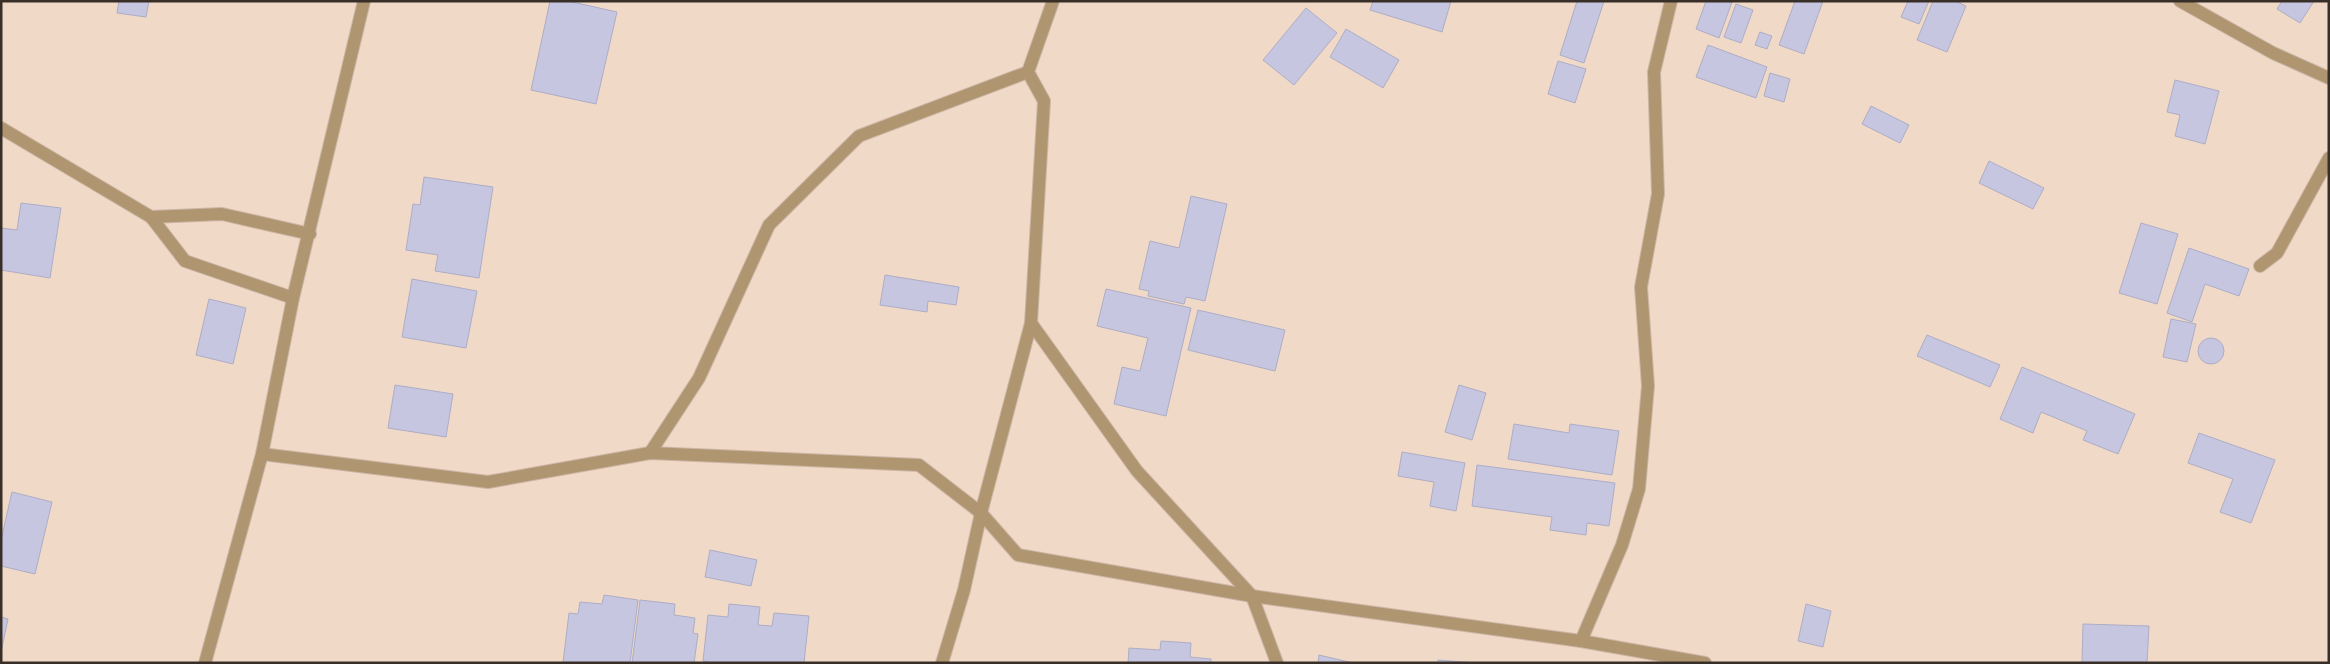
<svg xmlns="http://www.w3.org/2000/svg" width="2330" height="664" viewBox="0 0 2330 664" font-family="Arial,sans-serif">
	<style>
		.building { fill: #c7c6e0; stroke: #adadc6 }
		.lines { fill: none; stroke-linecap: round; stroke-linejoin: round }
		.minor-casing { stroke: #ccb7a7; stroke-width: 14 }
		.minor { stroke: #b09571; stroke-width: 12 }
	</style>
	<rect width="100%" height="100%" fill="#f1d9c7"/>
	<!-- building -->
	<g class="building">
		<path d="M119,1H149L146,17L117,13Z"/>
		<path d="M550,1H568L617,12L596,104L531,90Z"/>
		<path d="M1373,1H1451L1442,32L1370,10Z"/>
		<path d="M1577,1H1604L1584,63L1560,55Z"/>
		<path d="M1706,1L1732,2L1719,38L1696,29Z"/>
		<path d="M1795,1H1823L1804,54L1779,45Z"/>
		<path d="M1908,1H1929L1919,24L1901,17Z"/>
		<path d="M1933,1H1955L1966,6L1947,52L1917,40Z"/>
		<path d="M2282,1H2314L2300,23L2277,9Z"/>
		<path d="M1736,4L1753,10L1741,43L1724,37Z"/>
		<path d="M1306,8L1337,33L1294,85L1263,60Z"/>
		<path d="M1346,29L1399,60L1383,88L1330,57Z"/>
		<path d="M1760,32L1772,36L1767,49L1755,45Z"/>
		<path d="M1708,45L1767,67L1756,98L1696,77Z"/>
		<path d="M1558,61L1586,69L1575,103L1548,94Z"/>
		<path d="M1770,73L1790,79L1784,102L1764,96Z"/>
		<path d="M2175,80L2219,91L2205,144L2175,136L2180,115L2167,112Z"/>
		<path d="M1871,106L1909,125L1900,143L1862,124Z"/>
		<path d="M1989,161L2044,188L2033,209L1979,183Z"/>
		<path d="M424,177L493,187L479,278L435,271L438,255L406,250L413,204L420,205Z"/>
		<path d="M1191,196L1227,204L1205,301L1186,297L1184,304L1148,296L1149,291L1139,289L1150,241L1179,248Z"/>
		<path d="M21,203L61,208L50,278L1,270V228L17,230Z"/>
		<path d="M2141,223L2178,234L2157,304L2119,293Z"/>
		<path d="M2189,248L2249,269L2239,296L2205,284L2192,322L2167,313Z"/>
		<path d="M885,275L959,287L956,305L928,301L927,312L880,305Z"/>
		<path d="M412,279L477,291L466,348L402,337Z"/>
		<path d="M1106,289L1191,308L1166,416L1114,404L1122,367L1140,371L1148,338L1097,326Z"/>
		<path d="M209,299L246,308L233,364L196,355Z"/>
		<path d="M1198,310L1285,330L1275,371L1188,350Z"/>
		<path d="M2171,319L2196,324L2187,362L2163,357Z"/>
		<path d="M1927,335L2000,365L1990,387L1917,356Z"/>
		<circle cx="2211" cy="351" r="13"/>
		<path d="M2022,367L2135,414L2118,454L2083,440L2087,431L2041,412L2033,433L2000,419Z"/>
		<path d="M395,385L453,394L446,437L388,428Z"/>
		<path d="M1459,385L1486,393L1472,440L1445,432Z"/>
		<path d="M1514,424L1569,433L1570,424L1619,431L1612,475L1508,459Z"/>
		<path d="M2199,433L2275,460L2251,523L2220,512L2233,479L2188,463Z"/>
		<path d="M1402,452L1465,463L1456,511L1430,506L1434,482L1398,476Z"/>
		<path d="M1477,465L1615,483L1609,526L1587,523L1586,535L1550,530L1552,517L1472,506Z"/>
		<path d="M12,492L52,502L35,574L1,566V540Z"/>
		<path d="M710,550L757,560L751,586L705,577Z"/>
		<path d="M604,595L638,600L630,663H563L569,613L578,614L580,602L602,604Z"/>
		<path d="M640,600L675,604L674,615L695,618L693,633L698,634L694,663H632Z"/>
		<path d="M729,604L760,607L758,625L772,626L774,613L809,616L804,663H712L703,661L708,615L728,617Z"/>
		<path d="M1806,604L1831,611L1823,647L1798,641Z"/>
		<path d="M1,617L8,619L1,652Z"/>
		<path d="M2083,624L2149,626L2147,663H2082Z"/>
		<path d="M1161,641L1191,643L1190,657L1211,659V663H1128L1129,648L1160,650Z"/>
		<path d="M1319,655L1353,663H1318Z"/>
		<path d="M1438,660L1476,663H1438Z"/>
	</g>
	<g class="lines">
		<defs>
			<g id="minor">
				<path d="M2180,1L2273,53L2329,78"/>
				<path d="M1,128L151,217L185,261L293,298"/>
				<path d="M151,217L222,214L310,234"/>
				<path d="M2260,266L2277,253L2329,158"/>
				<path d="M1031,323L1137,471L1252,596L1277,663"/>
				<path d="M650,453L699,378L769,225L859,136L1028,72"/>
				<path d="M262,454L488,482L650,453L919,465L981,513L1018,555L1252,596L1581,641L1705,663"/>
				<path d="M1581,641L1622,545L1639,489L1648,386L1641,287L1658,194L1654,72L1671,1"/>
				<path d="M205,663L262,454L293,298L364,1"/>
				<path d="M942,663L964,590L981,513L1031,323L1044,101L1028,72L1053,1"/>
			</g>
		</defs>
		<!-- minor casing -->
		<use href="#minor" class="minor-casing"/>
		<!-- minor -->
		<use href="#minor" class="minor"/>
	</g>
	<!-- border -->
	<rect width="2330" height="664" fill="none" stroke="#382f28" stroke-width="5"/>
</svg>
